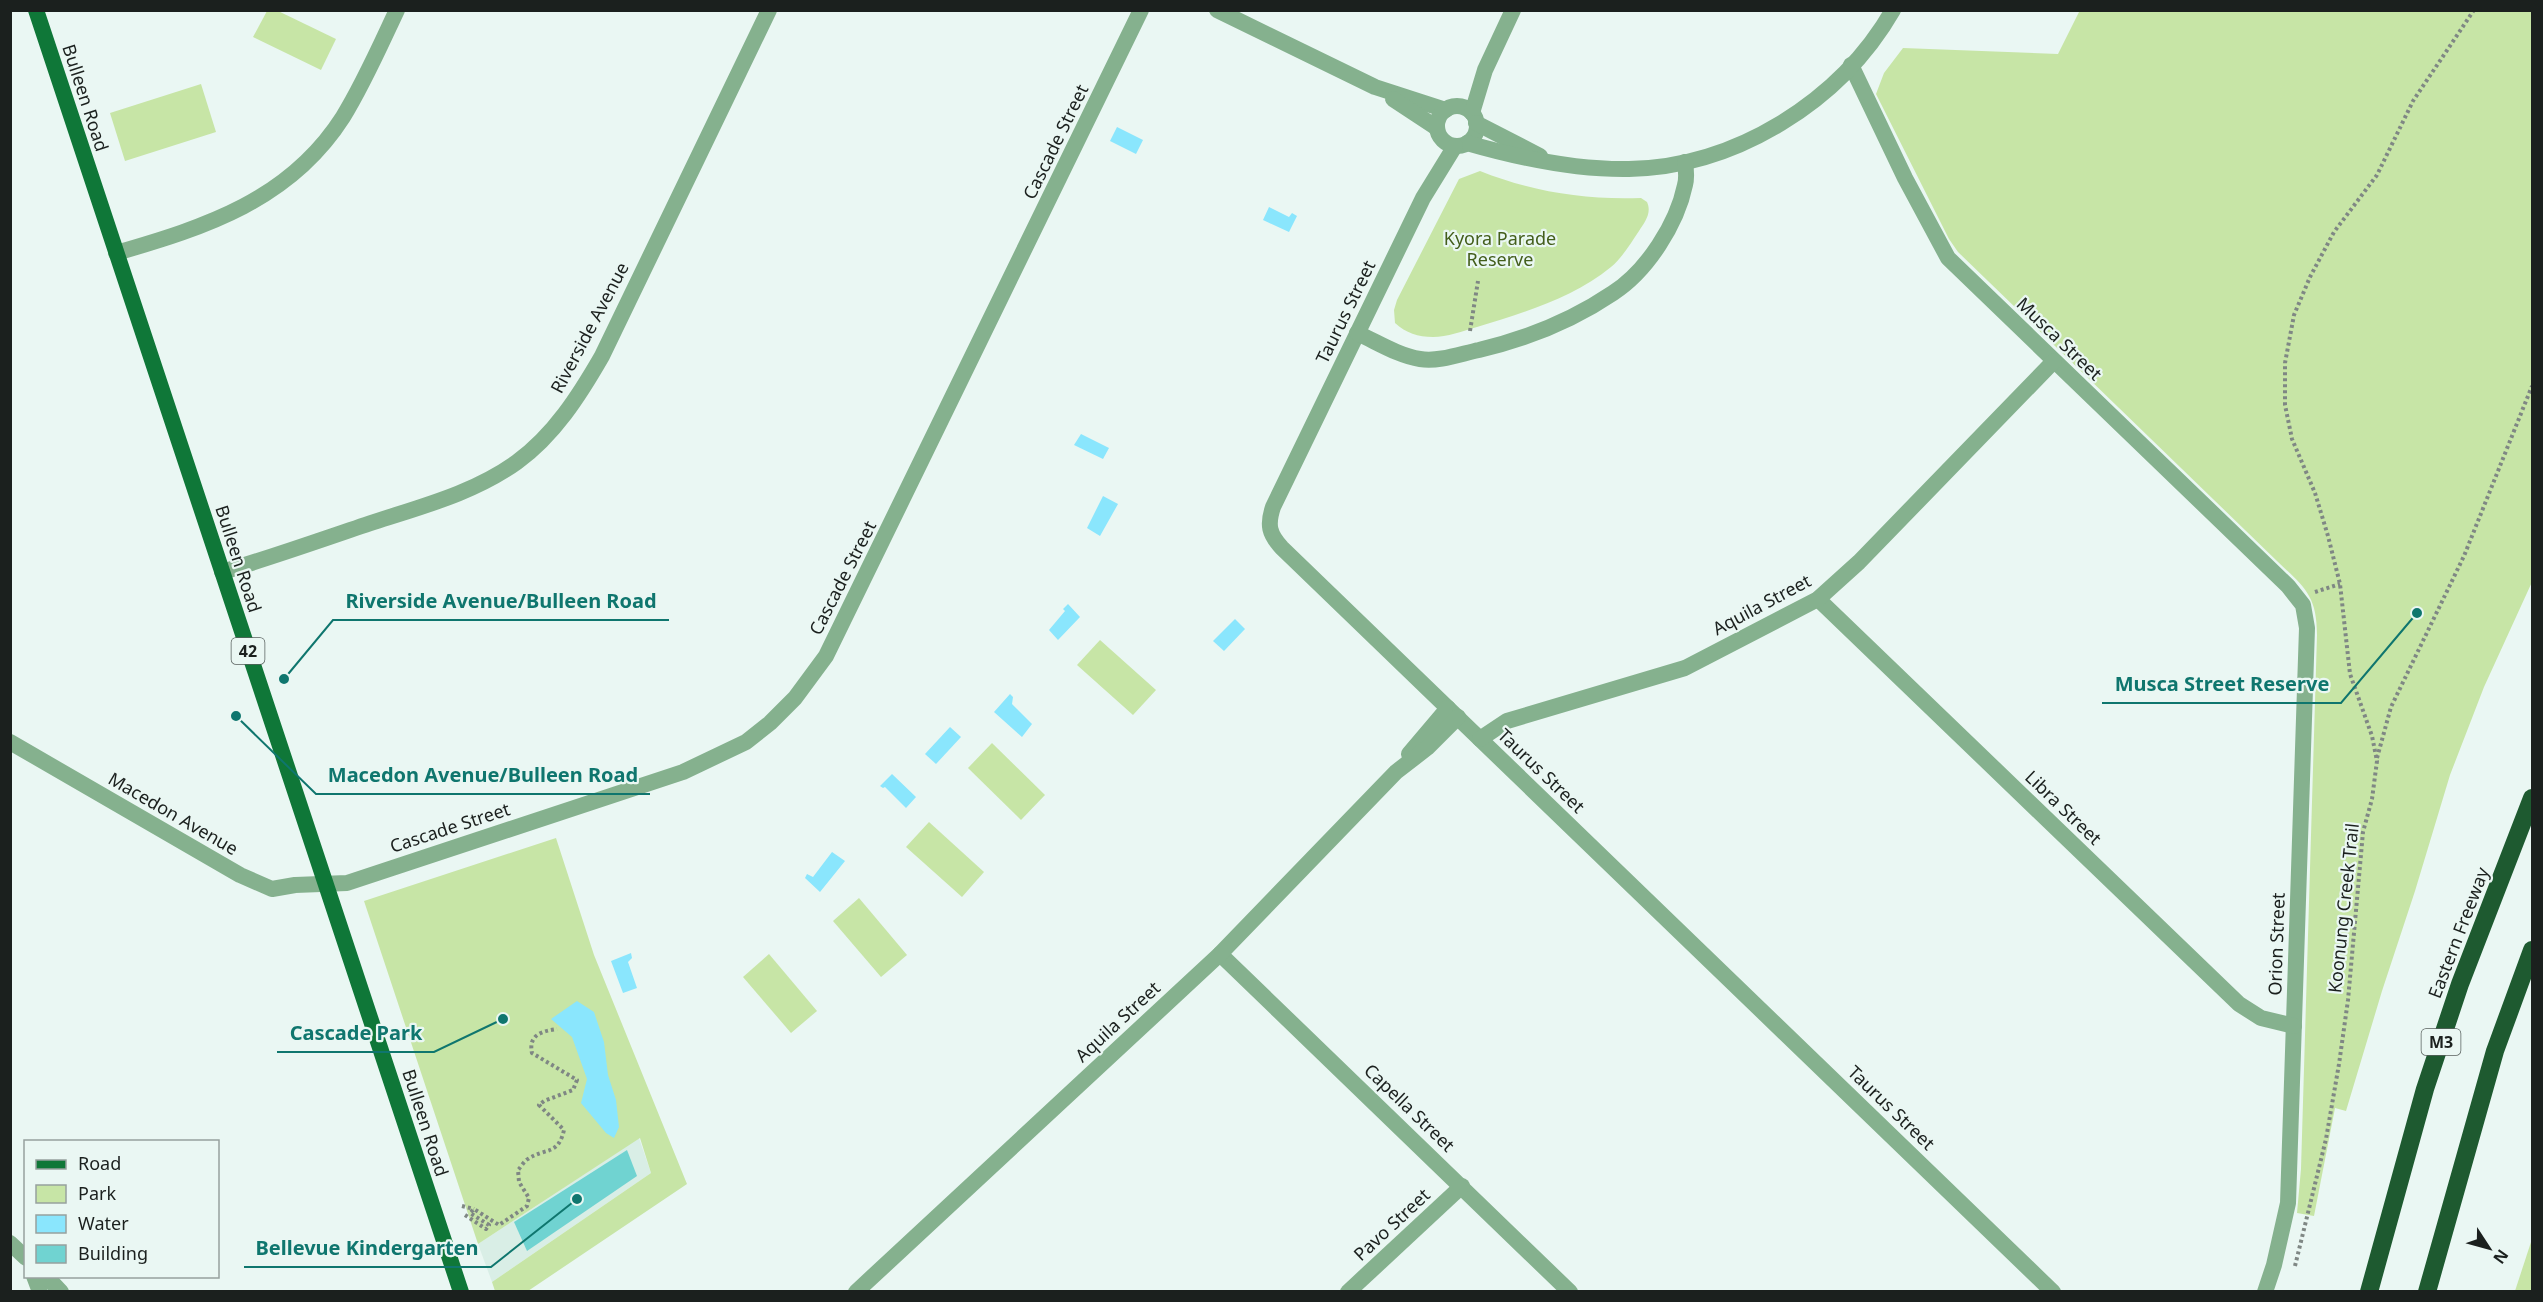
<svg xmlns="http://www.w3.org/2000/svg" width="2543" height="1302" viewBox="0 0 2543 1302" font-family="'Noto Sans',sans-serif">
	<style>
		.built { fill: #d9eee6 }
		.green { fill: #c7e5a6 }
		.water { fill: #8ae6fd }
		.building { fill: #70d3d1 }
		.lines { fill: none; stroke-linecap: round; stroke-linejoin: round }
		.path { stroke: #7f8784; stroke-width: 4; stroke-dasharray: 3 3; stroke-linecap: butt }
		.minor { stroke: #85b18e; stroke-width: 16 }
		.primary { stroke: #0f7738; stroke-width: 16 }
		.motorway { stroke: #1e5a30; stroke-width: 18 }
		.labels { text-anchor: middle; stroke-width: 4.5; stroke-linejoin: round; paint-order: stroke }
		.shield { fill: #eaf7f3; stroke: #59605e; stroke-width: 1.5 }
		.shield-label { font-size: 16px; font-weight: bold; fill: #1b201e }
		.street-label { font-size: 18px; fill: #1b201e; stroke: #eaf7f3 }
		.park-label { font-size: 18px; fill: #435e1b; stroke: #eaf7f3 }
		.leader { fill: none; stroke: #0f766e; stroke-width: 2 }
		.callout-dot { fill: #0f766e; stroke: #eaf7f3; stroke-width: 2 }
		.callout-label { font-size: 20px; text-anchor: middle; font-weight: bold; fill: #0f766e; stroke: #eaf7f3; stroke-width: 4.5; stroke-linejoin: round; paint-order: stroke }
	</style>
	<rect width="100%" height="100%" fill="#eaf7f3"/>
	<!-- built -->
	<path class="built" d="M639,1138L651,1173L492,1282L478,1244Z"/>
	<!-- green -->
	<g class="green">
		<path d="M276,10L336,39L321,70L253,37L267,11Z"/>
		<path d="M2080,10L2532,11V582L2484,687L2450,775L2415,891L2382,991L2346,1111L2335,1108L2314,1216L2297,1213L2301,1169L2317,635C2317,595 2304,587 2277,561L1958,252L1949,239L1876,94L1884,73L1903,48L2058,54Z"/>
		<path d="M201,84L216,132L125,161L110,113Z"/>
		<path d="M1480,171C1533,192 1584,200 1641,198L1647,202C1652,213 1645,222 1639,231C1631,243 1622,258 1611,267C1573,298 1523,313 1477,327C1463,331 1447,337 1433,337C1418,337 1406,333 1395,323L1394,310L1397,300L1459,179Z"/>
		<path d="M1100,640L1156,690L1133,715L1077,665Z"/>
		<path d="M992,743L1045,795L1021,820L968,768Z"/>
		<path d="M929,822L984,872L962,897L906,847Z"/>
		<path d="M556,838L594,955L687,1184L528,1291H495L492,1282L651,1173L640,1138L478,1244L364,901Z"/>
		<path d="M859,898L907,955L881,977L833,921Z"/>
		<path d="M769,954L817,1011L791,1033L743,977Z"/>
		<path d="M2532,1239V1291H2515Z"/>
	</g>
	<!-- water -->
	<g class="water">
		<path d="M1117,127L1143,140L1136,154L1110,141Z"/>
		<path d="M1269,207L1289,217L1292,213L1297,216L1289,232L1263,220Z"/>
		<path d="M1081,434L1109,448L1103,459L1074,445Z"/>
		<path d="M1103,496L1118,504L1100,536L1087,528Z"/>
		<path d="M1068,604L1080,617L1058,640L1049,630L1065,611L1063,609Z"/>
		<path d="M1235,619L1245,629L1224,651L1213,641Z"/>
		<path d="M1010,694L1013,697L1012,704L1032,724L1022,737L994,712Z"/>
		<path d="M950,727L961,737L936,764L925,754Z"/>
		<path d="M892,774L916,797L906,808L885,787L883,788L880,786Z"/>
		<path d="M832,852L845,861L820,892L805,878L807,874L813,877Z"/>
		<path d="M631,953L632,958L628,962L637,988L623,993L611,961Z"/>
		<path d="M577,1001L594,1012L604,1042L608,1075L616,1100L619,1127L614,1138L606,1133L581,1103L587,1079L572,1037L551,1019Z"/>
	</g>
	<!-- building -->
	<path class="building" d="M627,1150L637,1176L527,1251L514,1222Z"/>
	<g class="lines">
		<!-- path -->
		<g class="path">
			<path d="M1470,331L1478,281"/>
			<path d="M2315,592L2340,584"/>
			<path d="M2377,758L2391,707L2464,556L2532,386"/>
			<path d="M462,1206L474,1209"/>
			<path d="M465,1215L486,1229L489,1225L470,1213L474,1209L499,1225L527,1206L529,1198L519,1182L518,1170C521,1167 524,1161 528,1159C546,1147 558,1156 564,1130L539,1105L544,1101L573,1090L577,1080L532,1053C528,1035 542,1031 557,1029"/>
			<path d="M2295,1266L2326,1139L2339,1064L2348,1000L2363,832L2372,799L2377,761L2372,736L2350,674L2340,584L2328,536L2315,493L2292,439L2285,405V363L2294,315L2310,277L2334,232L2377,175L2413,101L2474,10"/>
		</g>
		<!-- minor -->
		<g class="minor">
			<path d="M1217,10L1375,87L1446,110"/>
			<path d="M1851,65L1905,178L1948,258L2288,586L2303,605L2307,628L2288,1203L2274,1265L2265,1292"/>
			<path d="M1393,99L1437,128"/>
			<circle cx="1457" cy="126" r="20"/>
			<path d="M1472,113L1485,70L1513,10"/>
			<path d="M1476,123L1540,156"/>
			<path d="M1467,143C1519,158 1574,170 1629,169C1735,167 1840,102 1893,10"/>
			<path d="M1455,146L1423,198L1273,507C1267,525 1269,534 1282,548L2053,1292"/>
			<path d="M116,253C206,227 290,200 343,117C364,83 380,46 397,10"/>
			<path d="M1357,333C1377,342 1399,356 1420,359C1439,362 1460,354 1479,350C1526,339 1573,320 1613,293C1647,271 1677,224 1685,185C1687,178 1686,169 1685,162"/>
			<path d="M222,572C273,557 323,539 374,522C423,506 474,493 517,462C554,435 579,396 602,356L769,10"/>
			<path d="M1818,599L2239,1004L2261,1018L2294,1026"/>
			<path d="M1480,739L1507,721L1685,668L1818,599L1859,562L2054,361"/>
			<path d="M10,742L240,875L272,889L295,885L347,883L683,772L746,742L770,723L795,698L826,656L1141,10"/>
			<path d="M1409,754L1448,708"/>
			<path d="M1220,954L1570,1292"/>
			<path d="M10,1243L26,1258"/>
			<path d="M34,1276L40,1292"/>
			<path d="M46,1276L61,1292"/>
			<path d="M856,1292L1220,954L1396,772L1427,748L1458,717"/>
			<path d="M1348,1292L1462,1186"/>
		</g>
		<!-- primary -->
		<path class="primary" d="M36,10L461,1292"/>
		<!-- motorway -->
		<g class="motorway">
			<path d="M2369,1292L2425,1089L2460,984L2532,798"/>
			<path d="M2427,1292L2495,1051L2532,950"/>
		</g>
	</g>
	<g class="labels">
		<!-- shield labels -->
		<g class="shield">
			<rect x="231.5" y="638" width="33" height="26" rx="4.5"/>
			<rect x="2421.5" y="1029" width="39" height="26" rx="4.5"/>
		</g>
		<g class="shield-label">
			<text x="248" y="657">42</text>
			<text x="2441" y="1048">M3</text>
		</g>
		<!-- street labels -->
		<g class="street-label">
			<text transform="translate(85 98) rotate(72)" y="6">Bulleen Road</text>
			<text transform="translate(1056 142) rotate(-64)" y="6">Cascade Street</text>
			<text transform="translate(1346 312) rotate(-64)" y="6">Taurus Street</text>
			<text transform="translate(590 328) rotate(-62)" y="6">Riverside Avenue</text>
			<text transform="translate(2059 339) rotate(44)" y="6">Musca Street</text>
			<text transform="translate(238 559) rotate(72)" y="6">Bulleen Road</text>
			<text transform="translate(843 578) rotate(-63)" y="6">Cascade Street</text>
			<text transform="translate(1762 605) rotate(-28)" y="6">Aquila Street</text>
			<text transform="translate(1541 771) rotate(44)" y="6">Taurus Street</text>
			<text transform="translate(2063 808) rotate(44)" y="6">Libra Street</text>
			<text transform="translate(173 814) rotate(30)" y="6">Macedon Avenue</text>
			<text transform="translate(450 828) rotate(-18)" y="6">Cascade Street</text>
			<text transform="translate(2344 908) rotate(-84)" y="6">Koonung Creek Trail</text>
			<text transform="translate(2459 933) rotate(-69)" y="6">Eastern Freeway</text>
			<text transform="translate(2277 944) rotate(-88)" y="6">Orion Street</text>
			<text transform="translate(1118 1022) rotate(-43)" y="6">Aquila Street</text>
			<text transform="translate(1409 1108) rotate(44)" y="6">Capella Street</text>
			<text transform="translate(1891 1108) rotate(44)" y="6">Taurus Street</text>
			<text transform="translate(425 1123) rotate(72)" y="6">Bulleen Road</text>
			<text transform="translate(1392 1225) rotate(-43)" y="6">Pavo Street</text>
		</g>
		<!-- park labels -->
		<g class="park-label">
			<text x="1500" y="245">Kyora Parade<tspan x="1500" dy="21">Reserve</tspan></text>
		</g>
	</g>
	<!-- callouts -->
	<path class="leader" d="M284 679L333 620H669M2417 613L2341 703H2102M236 716L316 794H650M503 1019L434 1052H277M577 1199L491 1267H244"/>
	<g class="callout-dot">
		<circle cx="284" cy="679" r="6"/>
		<circle cx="2417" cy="613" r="6"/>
		<circle cx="236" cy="716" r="6"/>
		<circle cx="503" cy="1019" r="6"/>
		<circle cx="577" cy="1199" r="6"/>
	</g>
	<g class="callout-label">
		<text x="501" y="608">Riverside Avenue/Bulleen Road</text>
		<text x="2222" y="691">Musca Street Reserve</text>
		<text x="483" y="782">Macedon Avenue/Bulleen Road</text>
		<text x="356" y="1040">Cascade Park</text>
		<text x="367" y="1255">Bellevue Kindergarten</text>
	</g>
	<!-- border -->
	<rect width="2543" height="1302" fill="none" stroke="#1b201e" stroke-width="24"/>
	<!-- legend -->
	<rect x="24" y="1140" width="195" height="138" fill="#eaf7f3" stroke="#97a19e" stroke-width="1.5"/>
	<rect x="36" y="1160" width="30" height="9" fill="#0f7738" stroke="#97a19e" stroke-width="1.5"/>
	<text x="78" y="1170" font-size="18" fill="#1b201e">Road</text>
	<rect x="36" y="1185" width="30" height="18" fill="#c7e5a6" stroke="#97a19e" stroke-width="1.5"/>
	<text x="78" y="1200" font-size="18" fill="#1b201e">Park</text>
	<rect x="36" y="1215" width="30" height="18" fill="#8ae6fd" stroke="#97a19e" stroke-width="1.5"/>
	<text x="78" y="1230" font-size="18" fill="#1b201e">Water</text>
	<rect x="36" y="1245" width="30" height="18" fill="#70d3d1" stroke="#97a19e" stroke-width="1.5"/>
	<text x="78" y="1260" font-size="18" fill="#1b201e">Building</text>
	<!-- north arrow -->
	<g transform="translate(2489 1248) rotate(126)" stroke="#eaf7f3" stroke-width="4.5" paint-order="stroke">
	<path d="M0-4.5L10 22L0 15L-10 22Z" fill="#1b201e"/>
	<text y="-9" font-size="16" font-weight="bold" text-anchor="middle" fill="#1b201e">N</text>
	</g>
</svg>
